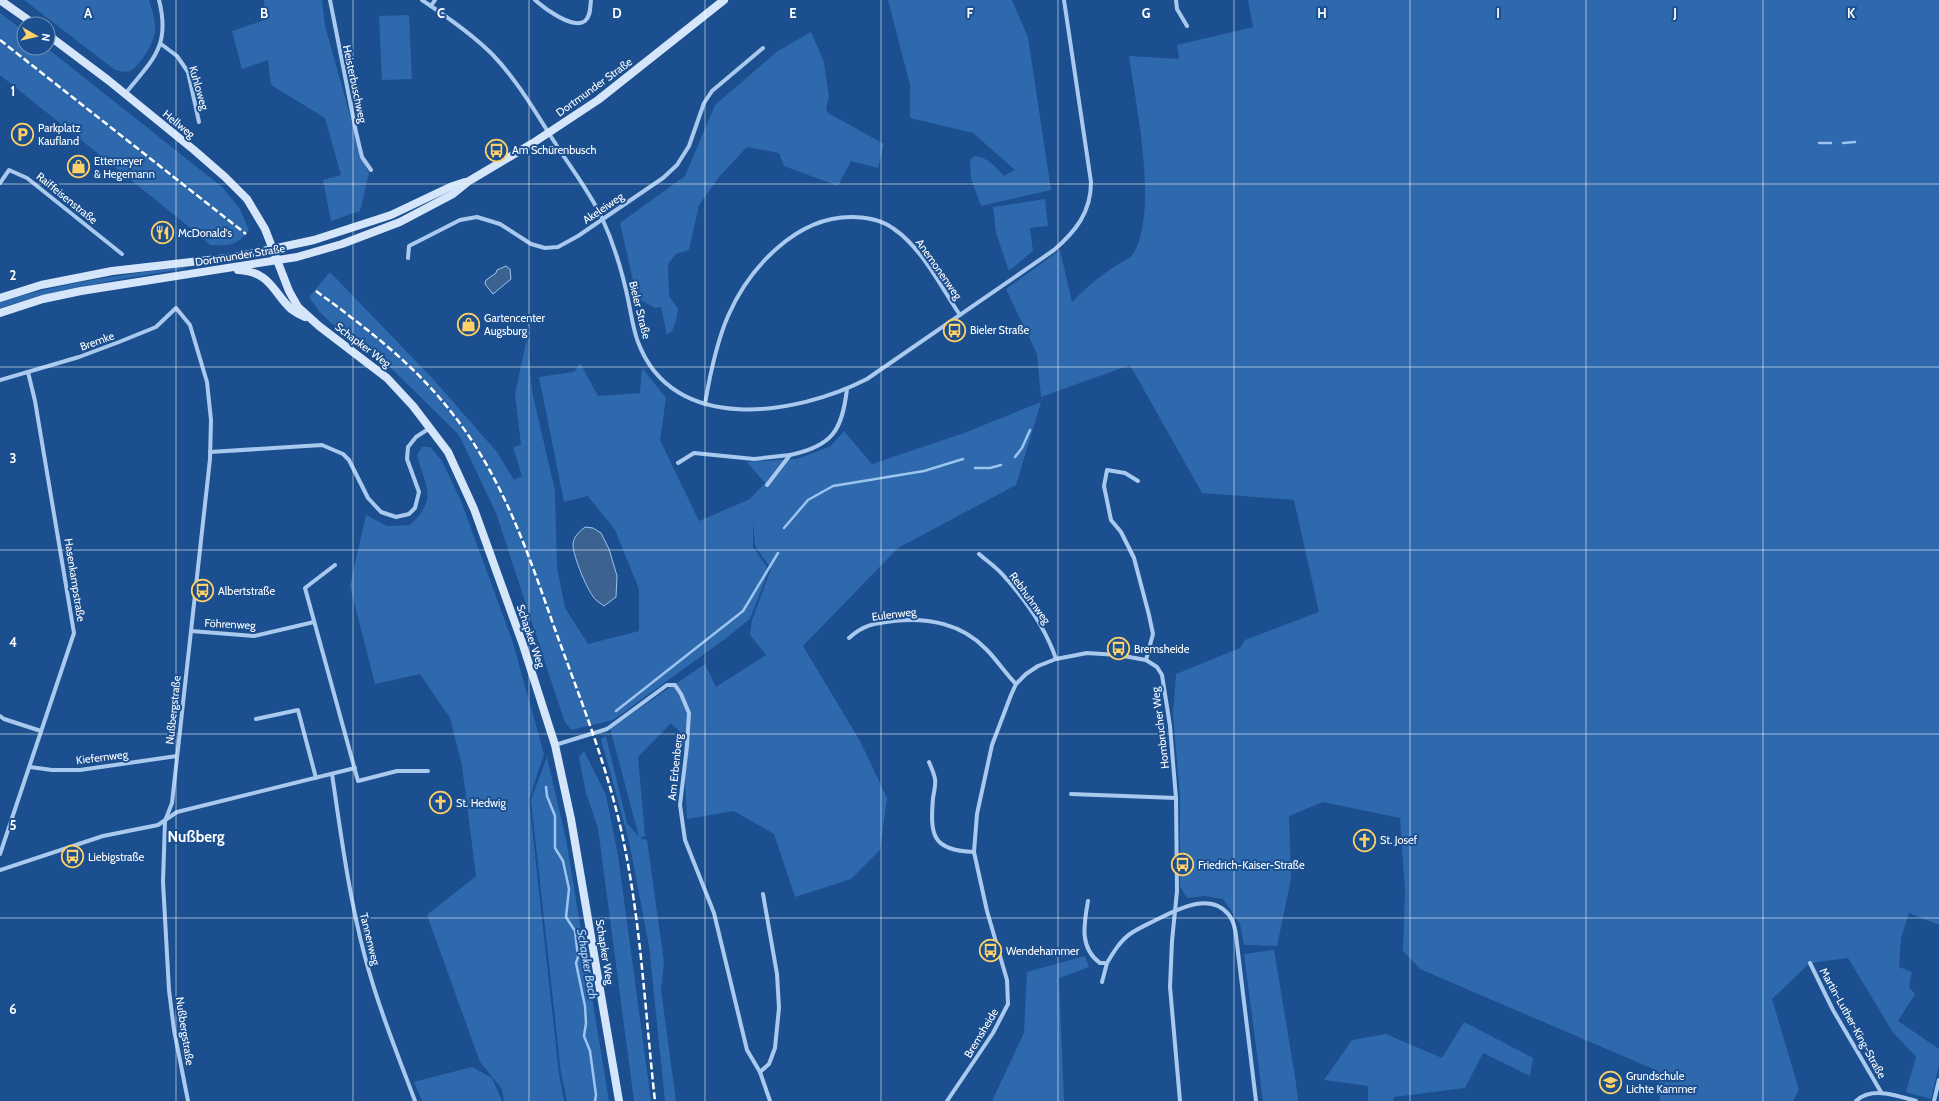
<svg xmlns="http://www.w3.org/2000/svg" width="1939" height="1101" viewBox="0 0 1939 1101" font-family="Cabin,sans-serif">
	<style>
		.green { fill: #2e69ad }
		.water { fill: #3c6290; stroke: #9cc4f0 }
		.lines { fill: none; stroke-linecap: round; stroke-linejoin: round }
		.stream { stroke: #9cc4f0; stroke-width: 2.5 }
		.street { stroke: #a9c9ee; stroke-width: 4 }
		.secondary { stroke: #d6e6fa; stroke-width: 8 }
		.rail { stroke: #fff; stroke-width: 2.5; stroke-dasharray: 7 3; stroke-linecap: butt }
		.grid { fill: none; stroke: #fff; stroke-width: 1; stroke-opacity: 0.55 }
		.labels { text-anchor: middle; stroke-width: 4; stroke-linejoin: round; paint-order: stroke }
		.street-label { font-size: 11px; fill: #fff; stroke: #1b4f8f }
		.poi-label { font-size: 11px; fill: #fff; stroke: #1b4f8f; text-anchor: start }
		.water-label { font-size: 12px; font-style: italic; fill: #b5d3f5; stroke: #1b4f8f }
		.district-label { font-size: 15px; font-weight: bold; fill: #fff; stroke: #1b4f8f }
		.grid-label { font-size: 13px; text-anchor: middle; font-weight: bold; fill: #fff; stroke: #1b4f8f; stroke-width: 4; stroke-linejoin: round; paint-order: stroke }
	</style>
	<rect width="100%" height="100%" fill="#1b4f8f"/>
	<!-- green -->
	<g class="green">
		<path d="M24,0H149C152,9 155,19 155,28C156,40 141,65 130,71C125,73 120,71 115,70Z"/>
		<path d="M264,0H322L325,26L362,158L369,173L360,211L331,221L323,180L341,175L325,118L271,85L268,60L242,69L232,31L265,20Z"/>
		<path d="M888,0H1012L1028,37L1051,190L981,206L971,179L970,161L974,156C988,157 995,166 1004,176L1015,170L973,133L910,118V85Z"/>
		<path d="M1248,0H1939V925L1909,913L1901,938L1899,967L1912,972L1909,987L1915,994L1898,1021L1939,1049V1065L1931,1099L1906,1092L1916,1057L1892,1031L1848,958L1810,963L1772,999L1799,1090L1793,1101H1660L1658,1071L1420,969L1403,951L1405,891L1400,818L1323,802L1289,816L1291,879L1277,946L1244,945L1240,924L1223,899L1203,896L1187,898L1180,886V796L1173,714L1176,674L1240,648L1245,640L1319,612L1294,500L1202,493L1130,365L1041,397L1037,354L1006,289L1060,250L1072,302C1087,287 1100,275 1119,264C1123,261 1131,258 1133,254C1159,212 1136,105 1129,56L1179,59L1177,45L1253,27Z"/>
		<path d="M0,13L24,31V48H47L222,187L240,209L249,230C236,246 230,246 210,245L203,238L0,75Z"/>
		<path d="M409,15L412,79L382,80L379,16Z"/>
		<path d="M811,32L824,62L829,97L826,108L828,113L884,144L878,168L851,161L838,186L784,166L779,153L747,147L719,177L699,205L689,250L676,254L668,264L669,296L678,309L676,321L672,331L667,335L661,307L655,308L637,298L620,223L685,176L715,105L778,51Z"/>
		<path d="M1045,199L1048,226L1030,228L1033,251L1009,271L996,233L993,207Z"/>
		<path d="M185,267V269C122,278 60,289 0,308V302C61,283 122,274 185,267Z"/>
		<path d="M330,272L433,379L497,452L514,480L522,476L513,447L521,445L515,394L527,338L532,391L555,491L557,567L565,608L588,644L639,631V589L615,530L588,496L564,502L539,377L574,372L580,363L598,396L640,393L642,368L666,398L660,440L699,521L750,499L765,483L747,462L797,459L831,446L844,431L872,464L964,433L1041,402L1016,485L898,548L803,646L860,741L887,798L880,850L851,879L795,897L774,834L734,811L687,819L683,735L671,723L638,757L645,836L640,838L647,840L664,962L661,990L676,1101H665L649,946L629,841L601,739L606,736L627,823L639,837L610,728L705,664L716,687L766,655L750,635L752,620L771,569L755,546L753,522V547L769,570L750,619L725,639L613,720L571,730L564,720L496,513L459,435L392,369L331,323L319,311L309,297Z"/>
		<path d="M422,447H430L442,461L461,501L513,643L544,754L529,800L559,1074L564,1101H504L502,1089L480,1062L427,915L476,876L462,766L450,718L420,674L375,684L350,586L366,515L387,526L410,525C439,498 425,487 417,455Z"/>
		<path d="M584,751L606,795L618,855L651,1101H634L598,828L586,793L579,757Z"/>
		<path d="M547,757L566,839L609,1101H567L561,1073L531,800Z"/>
		<path d="M1274,950L1296,1083L1298,1101H1263L1244,954Z"/>
		<path d="M1085,956L1089,967L1059,978L1064,1101H992L1024,1033L1027,972Z"/>
		<path d="M1464,1022L1533,1058L1530,1076L1483,1053L1465,1088L1394,1097L1393,1101H1368V1086L1324,1080L1352,1040L1386,1034L1442,1058Z"/>
		<path d="M472,1067L492,1078L502,1101H422L414,1082Z"/>
	</g>
	<!-- water -->
	<g class="water">
		<path d="M506,266L510,269L511,279L493,294L485,284L486,280L496,273L497,270Z"/>
		<path d="M585,527L593,528L601,533L609,549L617,576L616,597L604,606C602,604 598,602 596,600C588,593 573,556 573,545C573,537 579,532 585,527Z"/>
	</g>
	<g class="lines">
		<!-- stream -->
		<g class="stream">
			<path d="M1819,143H1831"/>
			<path d="M1843,143L1855,142"/>
			<path d="M1015,457L1022,448L1030,430"/>
			<path d="M975,468H990L1001,465"/>
			<path d="M784,528L808,500L833,486L924,471L963,459"/>
			<path d="M616,711L743,611L778,553"/>
			<path d="M546,787L547,796L555,816V848L563,861L569,889L566,917L575,931L578,957L576,963L585,1006L586,1023L584,1036L590,1051L596,1095L595,1101"/>
		</g>
		<!-- street -->
		<g class="street">
			<path d="M330,0L356,132L362,157L371,170"/>
			<path d="M422,0C446,16 472,34 492,54C519,82 538,117 559,149C574,172 590,193 602,218C614,244 622,271 628,299C631,313 633,329 638,342C673,436 797,415 867,379L1054,250C1076,231 1091,212 1091,182L1064,0"/>
			<path d="M535,0C544,8 573,30 585,21C591,16 590,7 591,0"/>
			<path d="M1176,0L1177,9L1187,26"/>
			<path d="M431,6L435,0"/>
			<path d="M161,44L177,56L188,72L199,122"/>
			<path d="M125,94C152,60 171,47 159,0"/>
			<path d="M0,183L9,170L27,178L122,254"/>
			<path d="M408,258L409,246L460,220L477,217L500,224L531,244L545,248L558,247L578,236L663,178L677,165L689,146L704,103L712,91L763,48"/>
			<path d="M0,380L79,357L119,342L156,327L176,308L190,325L207,382L211,420L210,459L172,803L165,821L163,882L169,990L174,1030L188,1101"/>
			<path d="M705,404C710,374 716,344 728,316C749,268 796,217 851,217C866,217 882,220 894,229C922,248 941,287 960,315"/>
			<path d="M210,452L322,445L343,454L349,460L368,498L381,512L396,517L409,514L415,508L419,492L407,459L408,447L416,437L430,428"/>
			<path d="M678,463L694,453L754,459L790,455"/>
			<path d="M1138,481L1125,473L1107,470L1104,486L1111,520L1121,532L1134,558L1149,615L1153,634L1146,660"/>
			<path d="M767,485L790,455C833,446 842,430 847,389"/>
			<path d="M979,554C987,561 996,567 1003,575C1024,598 1046,629 1056,659"/>
			<path d="M335,565L305,588L358,781L397,771H428"/>
			<path d="M191,631L254,636L314,622"/>
			<path d="M849,638C863,625 875,623 894,621C928,617 962,624 986,649C997,660 1005,673 1016,684"/>
			<path d="M0,716L4,719L41,731"/>
			<path d="M256,719L298,710L316,778"/>
			<path d="M555,745L607,729L667,685H675L681,694L689,713L687,746L680,805L685,840L714,913L747,1050L760,1072L770,1101"/>
			<path d="M929,762C931,767 934,773 935,779C936,785 934,792 933,798C930,836 932,850 974,852"/>
			<path d="M30,767L52,770H80L177,756"/>
			<path d="M332,774C341,835 349,897 365,957C378,1006 397,1053 415,1101"/>
			<path d="M1071,794L1176,798"/>
			<path d="M0,854L74,633L35,401L28,372"/>
			<path d="M0,870L103,836L158,825L177,812L355,768"/>
			<path d="M1088,901C1084,924 1079,948 1100,963H1107C1113,953 1120,941 1130,934C1137,929 1146,925 1154,921C1174,911 1210,890 1229,915C1235,923 1236,934 1237,944L1256,1101"/>
			<path d="M1810,963L1833,1010L1881,1092"/>
			<path d="M1102,982L1107,963"/>
			<path d="M760,1072L769,1064L775,1048L779,1008L777,974L763,894"/>
			<path d="M947,1101L993,1033L1008,1004L1007,980L987,911L974,852L977,814L992,745L1011,695L1016,684L1026,674L1038,666L1056,659L1087,653L1118,655L1146,660L1157,667L1162,675L1170,726L1176,798L1177,891L1172,941L1170,987L1180,1101"/>
			<path d="M1856,1101C1872,1086 1898,1096 1916,1101"/>
			<path d="M1934,1101L1939,1080"/>
		</g>
		<!-- secondary -->
		<g class="secondary">
			<path d="M0,0L34,24"/>
			<path d="M48,35L108,80L194,150L225,177L247,199L265,229L289,291L298,307L319,326L387,378L413,406L448,452L474,509L523,645L555,745L571,819L619,1101"/>
			<path d="M238,270C271,272 272,291 291,309C295,312 300,315 305,317"/>
			<path d="M0,298L41,285L112,271L235,257L314,240L391,215L450,187L465,182"/>
			<path d="M0,313L43,299L81,291L297,257L342,244L400,222L453,194L469,181L533,143L598,100L724,0"/>
		</g>
		<!-- rail -->
		<g class="rail">
			<path d="M0,40L246,234"/>
			<path d="M316,291C365,327 414,364 452,413C501,475 526,547 552,621C577,691 606,761 622,834C641,921 645,1012 655,1101"/>
		</g>
	</g>
	<!-- grid -->
	<path class="grid" d="M176,0V1101M353,0V1101M529,0V1101M705,0V1101M881,0V1101M1058,0V1101M1234,0V1101M1410,0V1101M1586,0V1101M1763,0V1101M0,184H1939M0,367H1939M0,550H1939M0,734H1939M0,918H1939"/>
	<!-- icons -->
	<defs>
		<symbol id="parking-ring" viewBox="-11 -11 22 22"><circle r="9.5" fill="#1b4f8f" stroke="#ffd166" stroke-width="1.5"/><path d="M-3.5-5.5H1a3.5 3.5 0 0 1 0 7H-1V5.5H-3.5ZM-1-3.4V-.6H.8a1.4 1.4 0 0 0 0-2.8Z" fill="#ffd166"/></symbol>
		<symbol id="bus-ring" viewBox="-11 -11 22 22"><circle r="9.5" fill="#1b4f8f" stroke="#ffd166" stroke-width="1.5"/><path d="M-5-6H5V4H4V6H2V4H-2V6H-4V4H-5ZM-3.5-4V0h7V-4ZM-3.5 1.2v1.5H-2V1.2ZM2 1.2v1.5H3.5V1.2Z" fill="#ffd166"/></symbol>
		<symbol id="shop-ring" viewBox="-11 -11 22 22"><circle r="9.5" fill="#1b4f8f" stroke="#ffd166" stroke-width="1.5"/><path d="M-5-2.5h2.3a2.7 3.5 0 0 1 5.4 0H5L5.5 6h-11ZM-1.5-2.5h3a1.5 2.3 0 0 0-3 0Z" fill="#ffd166"/></symbol>
		<symbol id="restaurant-ring" viewBox="-11 -11 22 22"><circle r="9.5" fill="#1b4f8f" stroke="#ffd166" stroke-width="1.5"/><path d="M-5-6h1v4h1v-4h1v4h1v-4h1v5L-1.5 .5V6h-2V.5L-5-1ZM5-6V6H3V1.5H1.5Q1.5-4 5-6Z" fill="#ffd166"/></symbol>
		<symbol id="church-ring" viewBox="-11 -11 22 22"><circle r="9.5" fill="#1b4f8f" stroke="#ffd166" stroke-width="1.5"/><path d="M-1.2-6h2.4v3.5h3.3v2.4h-3.3V6h-2.4V-.1h-3.3v-2.4h3.3Z" fill="#ffd166"/></symbol>
		<symbol id="school-ring" viewBox="-11 -11 22 22"><circle r="9.5" fill="#1b4f8f" stroke="#ffd166" stroke-width="1.5"/><path d="M0-5L7-2L0 1L-7-2ZM-4 1L0 2.5L4 1V4Q0 6-4 4Z" fill="#ffd166"/></symbol>
	</defs>
	<g fill-rule="evenodd">
		<use href="#parking-ring" x="10" y="122" width="25" height="25"/>
		<use href="#bus-ring" x="484" y="138" width="25" height="25"/>
		<use href="#shop-ring" x="66" y="154" width="25" height="25"/>
		<use href="#restaurant-ring" x="150" y="220" width="25" height="25"/>
		<use href="#shop-ring" x="456" y="312" width="25" height="25"/>
		<use href="#bus-ring" x="942" y="318" width="25" height="25"/>
		<use href="#bus-ring" x="190" y="578" width="25" height="25"/>
		<use href="#bus-ring" x="1106" y="636" width="25" height="25"/>
		<use href="#church-ring" x="428" y="790" width="25" height="25"/>
		<use href="#church-ring" x="1352" y="828" width="25" height="25"/>
		<use href="#bus-ring" x="60" y="844" width="25" height="25"/>
		<use href="#bus-ring" x="1170" y="852" width="25" height="25"/>
		<use href="#bus-ring" x="978" y="938" width="25" height="25"/>
		<use href="#school-ring" x="1598" y="1070" width="25" height="25"/>
	</g>
	<g class="labels">
		<!-- street labels -->
		<g class="street-label">
			<text transform="translate(355 84) rotate(78)" y="4">Heisterbuschweg</text>
			<text transform="translate(594 87) rotate(-36)" y="4">Dortmunder Straße</text>
			<text transform="translate(199 88) rotate(74)" y="4">Kuhloweg</text>
			<text transform="translate(179 124) rotate(39)" y="4">Hellweg</text>
			<text transform="translate(67 198) rotate(39)" y="4">Raiffeisenstraße</text>
			<text transform="translate(603 208) rotate(-34)" y="4">Akeleiweg</text>
			<text transform="translate(240 255) rotate(-9)" y="4">Dortmunder Straße</text>
			<text transform="translate(939 269) rotate(55)" y="4">Anemonenweg</text>
			<text transform="translate(640 310) rotate(76)" y="4">Bieler Straße</text>
			<text transform="translate(97 341) rotate(-20)" y="4">Bremke</text>
			<text transform="translate(363 345) rotate(37)" y="4">Schapker Weg</text>
			<text transform="translate(75 580) rotate(81)" y="4">Hasenkampstraße</text>
			<text transform="translate(1030 598) rotate(54)" y="4">Rebhuhnweg</text>
			<text transform="translate(894 614) rotate(-7)" y="4">Eulenweg</text>
			<text transform="translate(230 624) rotate(3)" y="4">Föhrenweg</text>
			<text transform="translate(531 636) rotate(71)" y="4">Schapker Weg</text>
			<text transform="translate(173 710) rotate(-84)" y="4">Nußbergstraße</text>
			<text transform="translate(1160 728) rotate(-97)" y="4">Hombrucher Weg</text>
			<text transform="translate(102 757) rotate(-7)" y="4">Kiefernweg</text>
			<text transform="translate(675 767) rotate(-84)" y="4">Am Erbenberg</text>
			<text transform="translate(370 939) rotate(76)" y="4">Tannenweg</text>
			<text transform="translate(605 952) rotate(81)" y="4">Schapker Weg</text>
			<text transform="translate(1853 1023) rotate(61)" y="4">Martin-Luther-King-Straße</text>
			<text transform="translate(185 1031) rotate(81)" y="4">Nußbergstraße</text>
			<text transform="translate(981 1033) rotate(-59)" y="4">Bremsheide</text>
		</g>
		<!-- poi labels -->
		<g class="poi-label">
			<text x="38" y="132">Parkplatz<tspan x="38" dy="13">Kaufland</tspan></text>
			<text x="512" y="154">Am Schürenbusch</text>
			<text x="94" y="165">Ettemeyer<tspan x="94" dy="13">&amp; Hegemann</tspan></text>
			<text x="178" y="237">McDonald's</text>
			<text x="484" y="322">Gartencenter<tspan x="484" dy="13">Augsburg</tspan></text>
			<text x="970" y="334">Bieler Straße</text>
			<text x="218" y="595">Albertstraße</text>
			<text x="1134" y="653">Bremsheide</text>
			<text x="456" y="807">St. Hedwig</text>
			<text x="1380" y="844">St. Josef</text>
			<text x="88" y="861">Liebigstraße</text>
			<text x="1198" y="869">Friedrich-Kaiser-Straße</text>
			<text x="1006" y="955">Wendehammer</text>
			<text x="1626" y="1080">Grundschule<tspan x="1626" dy="13">Lichte Kammer</tspan></text>
		</g>
		<!-- water labels -->
		<g class="water-label">
			<text transform="translate(587 964) rotate(80)" y="4">Schapker Bach</text>
		</g>
		<!-- district labels -->
		<g class="district-label">
			<text x="196" y="842">Nußberg</text>
		</g>
	</g>
	<g class="grid-label">
		<text x="88" y="18">A</text>
		<text x="264" y="18">B</text>
		<text x="441" y="18">C</text>
		<text x="617" y="18">D</text>
		<text x="793" y="18">E</text>
		<text x="970" y="18">F</text>
		<text x="1146" y="18">G</text>
		<text x="1322" y="18">H</text>
		<text x="1498" y="18">I</text>
		<text x="1675" y="18">J</text>
		<text x="1851" y="18">K</text>
		<text x="13" y="96">1</text>
		<text x="13" y="280">2</text>
		<text x="13" y="463">3</text>
		<text x="13" y="647">4</text>
		<text x="13" y="830">5</text>
		<text x="13" y="1014">6</text>
	</g>
	<!-- north arrow -->
	<g transform="translate(36 36) rotate(98)"><circle r="19" fill="#1b4f8f" stroke="#7695bc"/>
	<path d="M0-3L7 15L0 10L-7 15Z" fill="#ffd166"/>
	<text y="-6" font-size="11" font-weight="bold" text-anchor="middle" fill="#ffffff">N</text>
	</g>
</svg>
